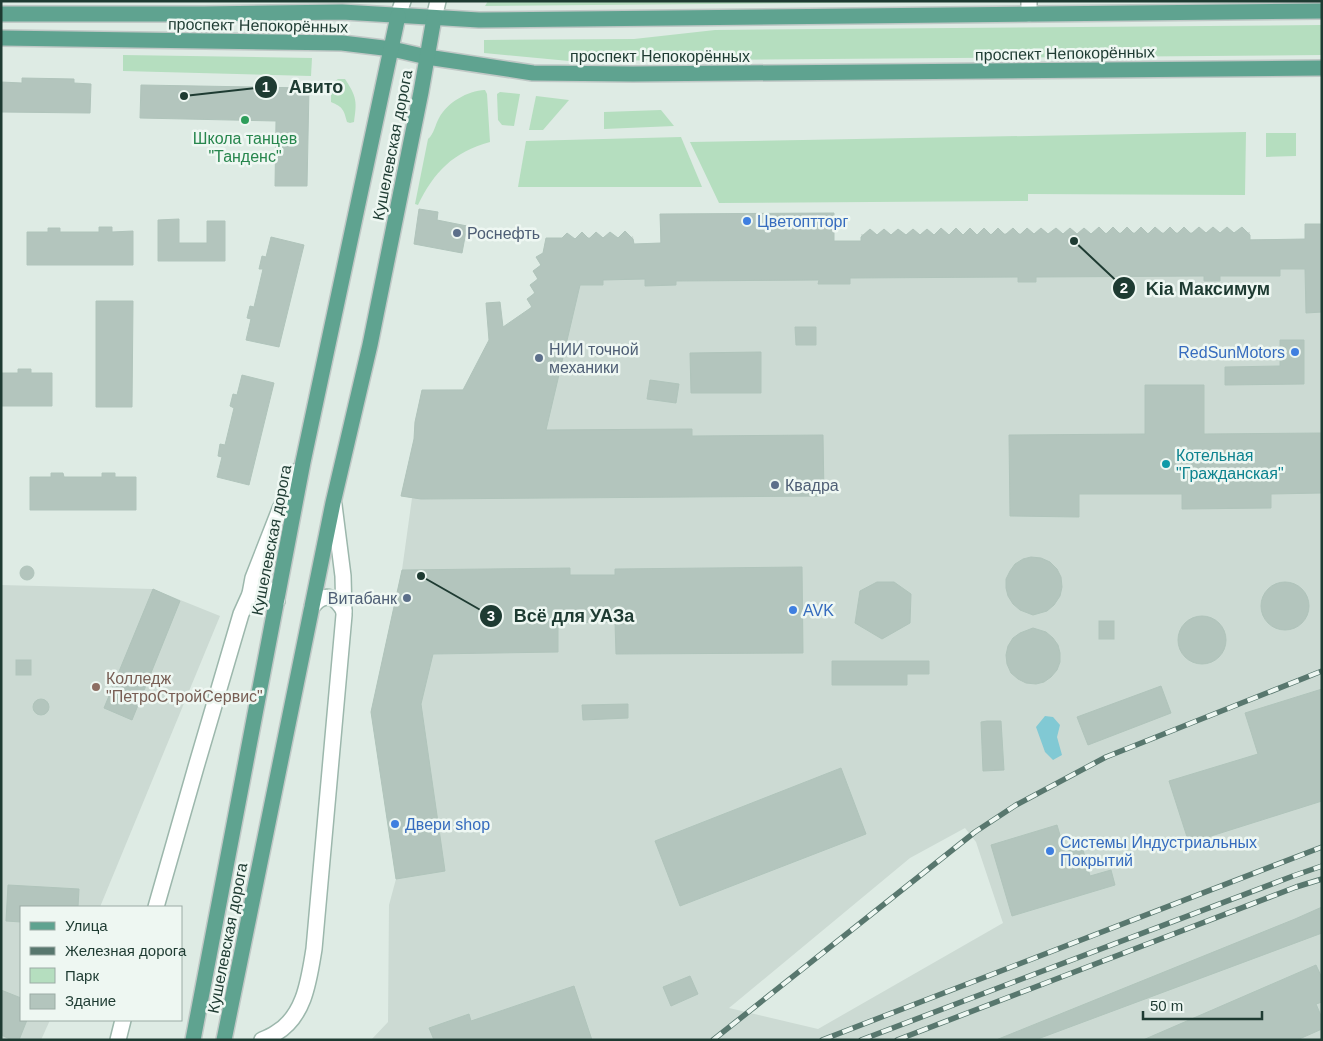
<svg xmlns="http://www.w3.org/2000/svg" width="1323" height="1041" viewBox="0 0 1323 1041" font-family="Helvetica,sans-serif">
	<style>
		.built { fill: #ccdad3; fill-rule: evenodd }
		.green { fill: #b5debf }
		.water { fill: #81c9d4 }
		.building { fill: #b3c5bd; stroke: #b0c4bb }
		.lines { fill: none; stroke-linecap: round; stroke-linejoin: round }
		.minor-casing { stroke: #a1b3ab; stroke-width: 18 }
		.secondary-casing { stroke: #9cb7ac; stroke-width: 18 }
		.primary-casing { stroke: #c0c8c6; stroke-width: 18 }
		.minor { stroke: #fff; stroke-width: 15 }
		.secondary { stroke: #fff; stroke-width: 15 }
		.primary { stroke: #5fa390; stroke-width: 15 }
		.rail-casing { stroke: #58776e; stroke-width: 5.5 }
		.rail { stroke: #eef7f2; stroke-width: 4; stroke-dasharray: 11; stroke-linecap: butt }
		.leisure-dot { fill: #2e9e5b; stroke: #eef7f2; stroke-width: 2 }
		.shop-dot { fill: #3f7fe0; stroke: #eef7f2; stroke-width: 2 }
		.service-dot { fill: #5c6f8a; stroke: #eef7f2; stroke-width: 2 }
		.culture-dot { fill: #0f9aa8; stroke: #eef7f2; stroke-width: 2 }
		.education-dot { fill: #8d6e63; stroke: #eef7f2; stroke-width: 2 }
		.labels { text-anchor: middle; stroke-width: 5; stroke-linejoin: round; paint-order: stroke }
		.street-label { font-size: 16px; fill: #1e3b32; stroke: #eef7f2 }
		.leisure-label { font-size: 16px; fill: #27864d; stroke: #eef7f2 }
		.shop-label { font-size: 16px; fill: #366cbe; stroke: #eef7f2; text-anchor: start }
		.service-label { font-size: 16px; fill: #4e5e75; stroke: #eef7f2; text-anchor: start }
		.culture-label { font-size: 16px; fill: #0d838f; stroke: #eef7f2; text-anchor: start }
		.education-label { font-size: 16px; fill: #785e54; stroke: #eef7f2; text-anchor: start }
		.leader { fill: none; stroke: #1e3b32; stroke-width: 2 }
		.callout-dot { fill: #1e3b32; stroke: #eef7f2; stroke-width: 2 }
		.mark-label { font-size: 15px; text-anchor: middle; font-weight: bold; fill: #fff }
		.callout-label { font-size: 18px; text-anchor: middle; font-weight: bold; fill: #1e3b32; stroke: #eef7f2; stroke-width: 5; stroke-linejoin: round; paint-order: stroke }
	</style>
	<rect width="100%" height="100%" fill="#deebe4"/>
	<!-- built -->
	<g class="built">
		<path d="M834,213V241H861V234H864L870,229L876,234H878L884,229L890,234H893L898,229L904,234H907L913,229L919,234H921L927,229L933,234H950L956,228L962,234H964L970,228L976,234H979L984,228L990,234L993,233L998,228L1004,233H1007L1013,228L1018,233H1021L1027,228L1033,233H1035L1041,228L1047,233H1050L1056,228L1061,233H1064L1070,228L1076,233H1079L1084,228L1090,233L1135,232L1141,227L1147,233L1150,232L1155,227L1161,232H1164L1170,227L1175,232H1178L1184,227L1190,232H1193L1199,227L1204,232H1207L1213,227L1219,232H1221L1227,227L1233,232H1236L1242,227L1247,232H1250V239H1305L1322,224V1040H371L388,1022L389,905L396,879L371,712L402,570L412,498L401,496L414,439L415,422L422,390L511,389L527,319L524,313L530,308L531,306L527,299L533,294L534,292L530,285L536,280L537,278L533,271L540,266V264L536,257L543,253L546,238H562L567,233L573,238H576L582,232L587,237H590L596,232L602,237H605L610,232L616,237H619L625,231L631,237L633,236L634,244L660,243V214ZM965,828L976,842L1003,923L818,1029L729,1008L910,858Z"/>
		<path d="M1,585L153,589L220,616L100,907H21V1020H50L41,1040H1Z"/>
	</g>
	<!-- green -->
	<g class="green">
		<path d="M488,1H1023L485,6Z"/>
		<path d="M1322,25V55L569,61L484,53V40L634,39L715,30Z"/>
		<path d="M123,55L312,58L311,76L123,71Z"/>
		<path d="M338,79H345C357,97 357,102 354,122L350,123L347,122C344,110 343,107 331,102V84Z"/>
		<path d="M485,90L487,94L490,142C453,152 434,172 418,205L415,204L428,139C434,134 435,125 439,118C448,102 467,91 485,90Z"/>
		<path d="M500,92L520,94L514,126L502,125L498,120L497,94Z"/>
		<path d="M536,96L569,100L543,130H529Z"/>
		<path d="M661,110L674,126L604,129V112Z"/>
		<path d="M1246,132L1245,195L1028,194V201L719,203L690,142Z"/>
		<path d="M1266,133H1296V156L1266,157Z"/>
		<path d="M681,137L702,187H518L526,141Z"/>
	</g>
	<!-- water -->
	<path class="water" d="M1045,716L1053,717L1060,725L1057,737L1062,755L1053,760L1045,752L1036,727Z"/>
	<!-- building -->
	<g class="building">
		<path d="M22,78L74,79V83L91,84L90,113L1,112V82L22,83Z"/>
		<path d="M141,85L309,88L307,186H275L276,121L140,118Z"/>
		<path d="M419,209L438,212L437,220L467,226L462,253L414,244Z"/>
		<path d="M834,213V241H861V237L870,229L877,235L884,229L891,235L898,229L906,235L913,229L920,235L927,229L934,235L941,228L949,235L956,228L963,235L970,228L977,235L984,228L991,235L998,228L1005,235L1013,228L1020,235L1027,228L1034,234L1041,228L1048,234L1056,228L1063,234L1070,228L1077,234L1084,228L1091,234L1099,227L1106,234L1113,227L1120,234L1127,227L1134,234L1141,227L1148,234L1155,227L1163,234L1170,227L1177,234L1184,227L1191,234L1199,227L1206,233L1213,227L1220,233L1227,227L1234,233L1242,227L1250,235V240L1305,239V224H1322V312L1306,313L1305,269H1280V276H1220V281H1204V276L1036,277V282H1018V277L850,278V284H818L819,280L676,281V285L645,286V279L603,280V285H580L546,430L692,429V436L823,435L824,496L421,499L401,496L414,439L415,422L422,390H463L489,340L486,303L500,302L503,327L532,307L527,299L535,293L530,285L538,279L533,271L541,265L536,257L543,253L546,238H562L567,233L575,239L582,232L589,239L596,232L603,238L610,232L618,238L625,231L633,239L634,244L661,243L660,214Z"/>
		<path d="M179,219V243H207V221H225V261H158V220Z"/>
		<path d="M99,227H112V232L133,231V265H27V232H48V228H60V232H99Z"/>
		<path d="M271,237L304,245L279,347L246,340L251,319L247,318L250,306L254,307L263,269H259L262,256L266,257Z"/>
		<path d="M96,301H133L132,407H96Z"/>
		<path d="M795,327H816V345H796Z"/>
		<path d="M1280,340H1304V384L1225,385V367L1280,366Z"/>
		<path d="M761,352V393H691L690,353Z"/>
		<path d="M18,369H31V373H52V406H1V373H18Z"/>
		<path d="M242,375L274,383L249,485L217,477L222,457L218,456L220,444L225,445L234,408L230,406L233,394L237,395Z"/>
		<path d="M650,380L679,384L676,403L647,399Z"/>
		<path d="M1145,385H1204V434L1322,433V493L1271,494V508L1182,509V494H1079V517L1010,516L1009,435L1145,434Z"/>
		<path d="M51,473H63L64,477H102V473H115V477H136V510H30V477H51Z"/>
		<path d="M1031,557L1041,558L1050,562L1057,569L1061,577L1062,587L1060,596L1054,605L1047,611L1033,615L1020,610L1013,604L1008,596L1006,588V579L1010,571L1015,564L1023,559Z"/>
		<circle cx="27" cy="573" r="7"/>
		<path d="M802,567L803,653L616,654L615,622L558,623V652L433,654L421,704L445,871L396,879L371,712L402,570L570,568V575H615V569Z"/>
		<circle cx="1285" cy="606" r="24"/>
		<path d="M877,582H894L911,594L910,623L882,639L855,623L860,591Z"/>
		<path d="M153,589L180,601L132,720L104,708Z"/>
		<circle cx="1202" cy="640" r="24"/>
		<rect x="1099" y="621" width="15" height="18"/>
		<path d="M1033,628L1046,632L1053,638L1058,645L1060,653V662L1057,670L1051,677L1044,682L1036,684L1026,683L1018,679L1011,673L1007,664L1006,655L1008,646L1013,638L1020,633Z"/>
		<rect x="16" y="660" width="15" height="15"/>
		<path d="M832,661H929V674H907V685H832Z"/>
		<path d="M1161,686L1171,713L1088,745L1077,717Z"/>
		<path d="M1322,689V801L1189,843L1169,781L1258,754L1245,713Z"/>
		<circle cx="41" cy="707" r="8"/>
		<path d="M628,704V718L583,720L582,705Z"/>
		<path d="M987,721H1001L1004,770L983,771L981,722Z"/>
		<path d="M841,768L866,834L680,906L655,841Z"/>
		<path d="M1057,825L1065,852L1082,846L1090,876L1111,870L1115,885L1012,916L991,845Z"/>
		<path d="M8,885L79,889L78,907H21V922L6,921Z"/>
		<path d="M1322,907V933L1035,1040H996L1295,919Z"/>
		<path d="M1316,965L1322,978V1002L1316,1004L1322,1018V1029L1297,1040H1143Z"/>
		<path d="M690,976L698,994L671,1006L663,987Z"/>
		<path d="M574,986L592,1040H434L429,1028L469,1014L471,1021Z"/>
		<path d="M1,990L21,998V1020H27L19,1040H12L1,1035Z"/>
	</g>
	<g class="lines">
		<defs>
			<path id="minor" d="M1029,1V14"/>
			<g id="secondary">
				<path d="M398,16L403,1"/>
				<path d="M434,18L438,1"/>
				<path d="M250,594C263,583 271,587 277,601"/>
				<path d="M312,607C323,592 335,595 344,611"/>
				<path d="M156,907L196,767L241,614L250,594L253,578L280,509L299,470"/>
				<path d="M118,1040L123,1020"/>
				<path d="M262,1040C267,1038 272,1036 276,1033C305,1016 309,979 314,949L344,615L343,576L334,505"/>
			</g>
			<g id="primary">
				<path d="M1,14H204L342,12L479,20L1322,11"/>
				<path d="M1,38L342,43L392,49L427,57L533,73L633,74L1322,68"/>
				<path d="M193,1040L303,462L398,16"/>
				<path d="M224,1040L333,503L370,345L421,92L434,18"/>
			</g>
		</defs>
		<!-- minor casing -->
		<use href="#minor" class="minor-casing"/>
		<!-- secondary casing -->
		<use href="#secondary" class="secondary-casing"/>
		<!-- primary casing -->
		<use href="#primary" class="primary-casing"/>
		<!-- minor -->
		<use href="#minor" class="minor"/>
		<!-- secondary -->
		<use href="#secondary" class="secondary"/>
		<!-- primary -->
		<use href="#primary" class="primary"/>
		<defs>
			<g id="rail">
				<path d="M713,1040L975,832L1016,805L1106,757L1322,671"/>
				<path d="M822,1040L1322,847"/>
				<path d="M861,1040L1293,876L1322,866"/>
				<path d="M897,1040L1296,887L1322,879"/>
			</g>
		</defs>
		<!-- rail casing -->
		<use href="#rail" class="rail-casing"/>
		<!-- rail -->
		<use href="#rail" class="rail"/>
	</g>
	<!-- markers -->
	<circle class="leisure-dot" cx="245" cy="120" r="5"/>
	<g class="shop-dot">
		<circle cx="747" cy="221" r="5"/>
		<circle cx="1295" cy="352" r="5"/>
		<circle cx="793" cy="610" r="5"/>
		<circle cx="395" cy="824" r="5"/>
		<circle cx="1050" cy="851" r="5"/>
	</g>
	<g class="service-dot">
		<circle cx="457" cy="233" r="5"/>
		<circle cx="539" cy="358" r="5"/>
		<circle cx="775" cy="485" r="5"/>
		<circle cx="407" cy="598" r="5"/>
	</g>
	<circle class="culture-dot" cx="1166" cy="464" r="5"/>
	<circle class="education-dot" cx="96" cy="687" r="5"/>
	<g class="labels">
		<!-- street labels -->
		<g class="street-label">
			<text transform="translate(258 25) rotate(1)" y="6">проспект Непокорённых</text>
			<text transform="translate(1065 53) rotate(-1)" y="6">проспект Непокорённых</text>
			<text x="660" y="62">проспект Непокорённых</text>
			<text transform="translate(392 145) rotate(-79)" y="6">Кушелевская дорога</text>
			<text transform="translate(271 540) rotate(-79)" y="6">Кушелевская дорога</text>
			<text transform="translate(227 938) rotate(-79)" y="6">Кушелевская дорога</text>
		</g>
		<!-- leisure labels -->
		<g class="leisure-label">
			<text x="245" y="144">Школа танцев<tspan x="245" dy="18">"Танденс"</tspan></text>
		</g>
		<!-- shop labels -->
		<g class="shop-label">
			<text x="757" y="227">Цветоптторг</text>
			<text x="1285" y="358" text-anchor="end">RedSunMotors</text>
			<text x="803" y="616">AVK</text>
			<text x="405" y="830">Двери shop</text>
			<text x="1060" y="848">Системы Индустриальных<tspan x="1060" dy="18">Покрытий</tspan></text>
		</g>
		<!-- service labels -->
		<g class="service-label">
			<text x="467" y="239">Роснефть</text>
			<text x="549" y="355">НИИ точной<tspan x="549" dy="18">механики</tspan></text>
			<text x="785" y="491">Квадра</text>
			<text x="397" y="604" text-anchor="end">Витабанк</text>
		</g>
		<!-- culture labels -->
		<g class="culture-label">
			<text x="1176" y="461">Котельная<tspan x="1176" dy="18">"Гражданская"</tspan></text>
		</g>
		<!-- education labels -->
		<g class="education-label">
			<text x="106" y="684">Колледж<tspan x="106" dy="18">"ПетроСтройСервис"</tspan></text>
		</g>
	</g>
	<!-- callouts -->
	<path class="leader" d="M184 96L266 87M1074 241L1124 288M421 576L491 616"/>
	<g class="callout-dot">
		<circle cx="184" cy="96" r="5"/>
		<circle cx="1074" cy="241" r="5"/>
		<circle cx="421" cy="576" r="5"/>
		<circle cx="266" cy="87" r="12"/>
		<circle cx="1124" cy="288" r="12"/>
		<circle cx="491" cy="616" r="12"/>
	</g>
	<g class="mark-label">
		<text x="266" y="92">1</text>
		<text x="1124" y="293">2</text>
		<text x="491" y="621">3</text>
	</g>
	<g class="callout-label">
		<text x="316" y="93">Авито</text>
		<text x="1208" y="295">Kia Максимум</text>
		<text x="574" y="622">Всё для УАЗа</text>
	</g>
	<!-- border -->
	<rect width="1323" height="1041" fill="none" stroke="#1e3b32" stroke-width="5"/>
	<!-- legend -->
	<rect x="20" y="906" width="162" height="115" fill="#eef7f2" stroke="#9baca5"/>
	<rect x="30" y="922" width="25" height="8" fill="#5fa390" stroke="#9baca5"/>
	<text x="65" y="931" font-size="15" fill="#1e3b32">Улица</text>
	<rect x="30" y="947" width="25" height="8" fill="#58776e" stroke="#9baca5"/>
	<text x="65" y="956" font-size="15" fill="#1e3b32">Железная дорога</text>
	<rect x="30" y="968" width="25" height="15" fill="#b5debf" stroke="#9baca5"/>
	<text x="65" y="981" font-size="15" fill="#1e3b32">Парк</text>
	<rect x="30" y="994" width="25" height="15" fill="#b3c5bd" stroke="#9baca5"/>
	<text x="65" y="1006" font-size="15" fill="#1e3b32">Здание</text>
	<!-- scale -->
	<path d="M1143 1011v8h119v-8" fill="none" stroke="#1e3b32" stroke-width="2.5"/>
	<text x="1150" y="1011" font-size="15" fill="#1e3b32" stroke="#eef7f2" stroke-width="4" paint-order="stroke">50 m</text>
</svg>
